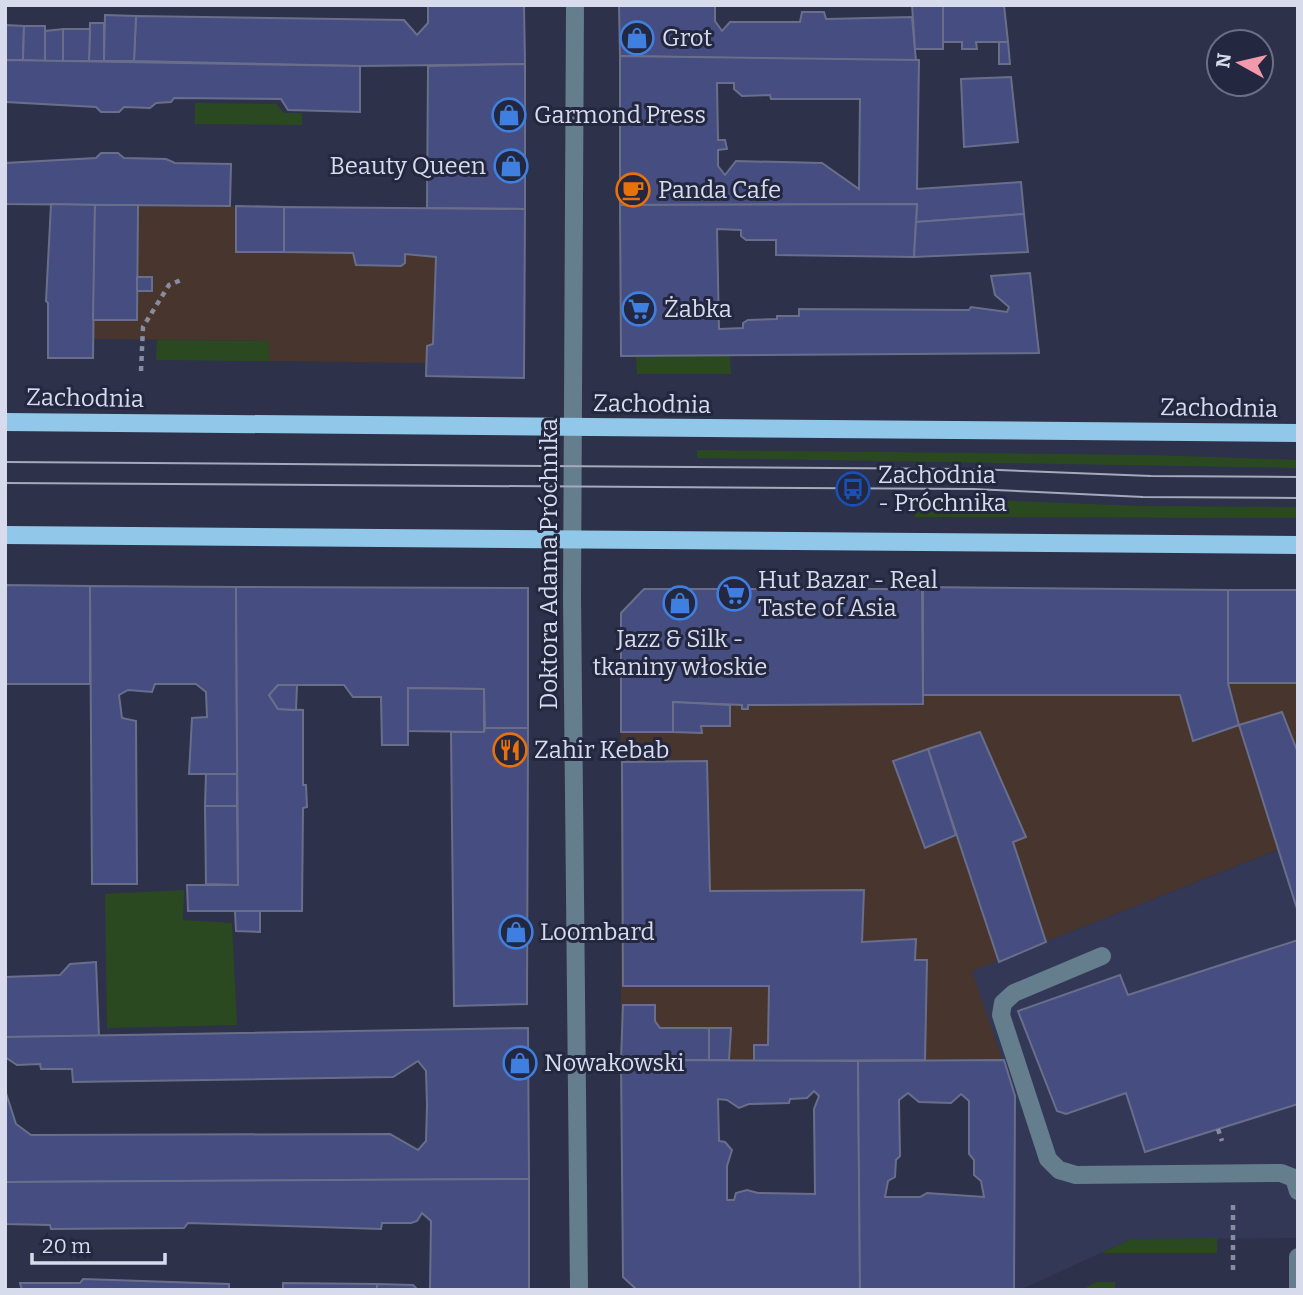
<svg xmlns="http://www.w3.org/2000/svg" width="1303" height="1295" viewBox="0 0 1303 1295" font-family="Bitter,serif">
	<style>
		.commercial { fill: #48362e }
		.built { fill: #333857 }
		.green { fill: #2b4921 }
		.building { fill: #454d81; stroke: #696f8b; stroke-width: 2; fill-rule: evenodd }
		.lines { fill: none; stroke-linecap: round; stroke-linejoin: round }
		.path { stroke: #898ca0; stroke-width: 4.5; stroke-dasharray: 5 5; stroke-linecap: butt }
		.minor { stroke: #647e8e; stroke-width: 18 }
		.major { stroke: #91c8e9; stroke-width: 18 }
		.tram { stroke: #a5a9bb; stroke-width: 2 }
		.labels { text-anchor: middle; stroke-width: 6; stroke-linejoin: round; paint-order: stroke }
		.poi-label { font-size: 24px; fill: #d8dbeb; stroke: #23273f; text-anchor: start }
		.street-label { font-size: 24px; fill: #d8dbeb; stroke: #23273f }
	</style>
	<rect width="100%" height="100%" fill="#2d3149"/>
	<!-- commercial -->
	<g class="commercial">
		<path d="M95,205L525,209L524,378L426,376L425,363L269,361V341L93,339Z"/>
		<path d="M644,589L1298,590V912L1277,850L972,971L1004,1060H621V613Z"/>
	</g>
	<!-- built -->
	<path class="built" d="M1278,850L1298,912V1238L1131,1239L1020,1290H1014L1015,1096L972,971Z"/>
	<!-- green -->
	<g class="green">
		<path d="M195,103L276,104L284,113H302V125L195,124Z"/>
		<path d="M157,340L269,341V361L156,360Z"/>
		<path d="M730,354L731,374H637L636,355Z"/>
		<path d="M697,450L1150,455L1298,460V468L697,458Z"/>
		<path d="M914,497L1138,506L1298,507V518L915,517Z"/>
		<path d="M184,890L183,920L232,923L237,1025L107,1028L105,894Z"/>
		<path d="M1217,1238V1253H1101L1131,1239Z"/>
		<path d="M1097,1282H1115V1290H1081Z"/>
	</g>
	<!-- building -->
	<g class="building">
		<path d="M428,5H524L525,64L360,66L134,61L136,16L404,20L417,35L428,23Z"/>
		<path d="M619,5H715V21L722,31L730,22H800L802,12H824L826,19L912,17L916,61L620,56Z"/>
		<path d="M912,5H943V49H915Z"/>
		<path d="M943,5H1004L1008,42H976L977,49H962V42H943Z"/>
		<path d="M105,15L136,16L134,61H104Z"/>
		<path d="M90,23H104V61H89Z"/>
		<path d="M5,25L24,26L23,60H5Z"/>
		<path d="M24,26H45V61L23,60Z"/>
		<path d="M63,29H90L89,61H63Z"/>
		<path d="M63,29V61H45V31Z"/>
		<path d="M999,42H1008L1010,64H999Z"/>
		<path d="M620,56L919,60L917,189L1021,182L1024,214L916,222L917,204L620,205ZM717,83H734V89L742,96L770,95L771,99H860L859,189L822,163L736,161L725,175L718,166V150L727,149L725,140H718Z"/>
		<path d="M5,60L360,66V112L288,110L281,99L174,98L171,102L156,103L150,108L124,107L119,112H101L96,107L6,102Z"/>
		<path d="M525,64V209L427,208L428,66Z"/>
		<path d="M1011,77L1018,142L964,147L961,79Z"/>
		<path d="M101,153H118L124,158L166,159L175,163L231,164L230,206L5,204V163L96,158Z"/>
		<path d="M51,204L95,205L93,358H48V303L46,301Z"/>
		<path d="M917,204L914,257L776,255V240H746L741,236V230L717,229L719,329L743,328V323L748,320L777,319V316H799V309L969,310L971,307L1007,312L1009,307L995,295L991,276L1030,273L1039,353L621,356L620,205Z"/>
		<path d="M95,205H138L137,320H93Z"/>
		<path d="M236,206L284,207V252H236Z"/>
		<path d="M284,207L525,209L524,378L426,376L427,346L433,344L436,257L405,254V263L401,266L356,265L353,253L284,252Z"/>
		<path d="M1024,214L1028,252L914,257L916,222Z"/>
		<rect x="137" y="277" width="15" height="14"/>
		<path d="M5,585L90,586V684H5Z"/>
		<path d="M90,586L236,587L237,774H189L192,718L207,717L206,692L196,684H155L152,692L128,690L119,695L122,718L136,721L137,884H92Z"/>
		<path d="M236,587L528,588V728H485L484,689L408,688V745H382L381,697H353L344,685H278L269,695L278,709L303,710V785H306L307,807L303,808L302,911H188L187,885H238Z"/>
		<path d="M923,587L1228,590V683L1239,725L1193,741L1180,695H923Z"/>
		<path d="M644,589H922L923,704L748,705V709H742V705L673,702V732H621V613Z"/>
		<rect x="1228" y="590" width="70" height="93"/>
		<path d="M278,685H297L296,710L278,709L269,695Z"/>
		<path d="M408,688L484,689V732L408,731Z"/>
		<path d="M673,702L730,705V726H701L702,733L673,732Z"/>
		<path d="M1282,712L1298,753V912L1239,725Z"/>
		<path d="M485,728H528L527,1004L454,1006L451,732H484Z"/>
		<path d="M980,732L1026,837L1013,842L1046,942L999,962L928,749Z"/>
		<path d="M928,749L956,835L925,848L893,761Z"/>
		<path d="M707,761L710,891L864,890L862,942L916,939L915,960H927L925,1060L754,1061V1045H768L769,986H623L622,762Z"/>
		<path d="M206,774H237V806H205Z"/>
		<path d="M205,806H237L238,885L206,884Z"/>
		<path d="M235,911H260V932L236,931Z"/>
		<path d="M1298,940V1104L1145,1152L1126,1093L1066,1114L1057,1111L1018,1011L1120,975L1128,995Z"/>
		<path d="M96,962L99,1036L5,1037V977L60,975L70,964Z"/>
		<path d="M623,1005H655V1021L660,1028H709V1060H621Z"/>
		<path d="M528,1028L529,1179L5,1182V1090L16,1124L31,1135L390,1134L418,1150L426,1141L427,1105L426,1071L418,1061L393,1077L73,1082L72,1069H41L40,1064L17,1065L5,1057V1037Z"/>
		<path d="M709,1028H731L729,1060H709Z"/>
		<path d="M621,1060L858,1061L860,1290H637L623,1277ZM814,1091L819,1096L814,1109L815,1194L758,1193L747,1190L736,1193L734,1200H727V1166L732,1150L725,1142L719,1141L718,1099L727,1100L739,1108L749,1104L789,1103L790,1099L807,1098Z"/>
		<path d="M1004,1060L1015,1096L1014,1290H860L858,1061ZM908,1093L919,1102L951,1103L961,1094L969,1101V1154L974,1160V1175L981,1181L984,1197L927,1193L920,1197H885L888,1181L895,1177L896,1160L900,1156L899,1100Z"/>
		<path d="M529,1179V1290H430L431,1221L422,1213L417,1221L411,1223H382L381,1229L188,1223L184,1228L51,1229L50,1225L5,1224V1182Z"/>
		<path d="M83,1279L229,1284V1290H22L20,1283H80Z"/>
		<path d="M283,1283L377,1284V1290H283Z"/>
		<path d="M377,1284L413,1285L418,1290H377Z"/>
	</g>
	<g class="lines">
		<!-- path -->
		<g class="path">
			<path d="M141,371L143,327L169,285L181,280"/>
			<path d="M1218,1129L1222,1141"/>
			<path d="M1233,1270V1204"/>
		</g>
		<!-- minor -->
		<g class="minor">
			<path d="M575,5L572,597L579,1290"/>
			<path d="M1102,956L1014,993L1003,1003L1001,1015L1048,1159L1059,1170L1076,1175L1281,1173L1294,1178L1298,1191"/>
			<path d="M1298,1290V1257"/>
		</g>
		<!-- major -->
		<g class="major">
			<path d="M5,422L1298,433"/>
			<path d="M5,535L1298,545"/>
		</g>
		<!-- tram -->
		<g class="tram">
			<path d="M5,462L973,469L1151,476L1298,477"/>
			<path d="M5,483L973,489L1143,497L1298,498"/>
		</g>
	</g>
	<!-- icons -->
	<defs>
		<symbol id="shop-ring" viewBox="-11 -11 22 22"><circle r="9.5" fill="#23273f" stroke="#3f7fe0" stroke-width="1.5"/><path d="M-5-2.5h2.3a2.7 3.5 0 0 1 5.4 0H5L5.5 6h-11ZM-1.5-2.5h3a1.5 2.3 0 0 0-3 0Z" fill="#3f7fe0"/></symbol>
		<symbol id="cafe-ring" viewBox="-11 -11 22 22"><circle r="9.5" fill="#23273f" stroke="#e8710a" stroke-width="1.5"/><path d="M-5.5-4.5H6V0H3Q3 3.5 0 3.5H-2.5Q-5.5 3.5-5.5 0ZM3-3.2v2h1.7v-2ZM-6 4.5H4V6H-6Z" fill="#e8710a"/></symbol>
		<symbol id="supermarket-ring" viewBox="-11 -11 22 22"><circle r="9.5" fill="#23273f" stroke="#3f7fe0" stroke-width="1.5"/><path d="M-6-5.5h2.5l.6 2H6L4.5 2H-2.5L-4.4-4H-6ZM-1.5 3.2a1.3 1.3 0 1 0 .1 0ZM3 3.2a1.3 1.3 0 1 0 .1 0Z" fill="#3f7fe0"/></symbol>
		<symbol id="bus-ring" viewBox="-11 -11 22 22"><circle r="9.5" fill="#23273f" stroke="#1a4fb4" stroke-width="1.5"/><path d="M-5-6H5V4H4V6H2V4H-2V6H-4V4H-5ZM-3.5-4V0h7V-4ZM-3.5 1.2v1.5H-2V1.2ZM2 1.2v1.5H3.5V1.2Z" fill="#1a4fb4"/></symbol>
		<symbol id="restaurant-ring" viewBox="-11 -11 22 22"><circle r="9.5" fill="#23273f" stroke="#e8710a" stroke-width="1.5"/><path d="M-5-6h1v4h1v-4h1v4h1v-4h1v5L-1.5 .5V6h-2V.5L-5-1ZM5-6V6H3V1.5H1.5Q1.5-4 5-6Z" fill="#e8710a"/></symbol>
	</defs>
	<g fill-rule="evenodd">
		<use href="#shop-ring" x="618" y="19" width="38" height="38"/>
		<use href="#shop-ring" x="490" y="96" width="38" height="38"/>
		<use href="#shop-ring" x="492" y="147" width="38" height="38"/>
		<use href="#cafe-ring" x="614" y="171" width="38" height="38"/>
		<use href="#supermarket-ring" x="620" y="290" width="38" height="38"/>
		<use href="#bus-ring" x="834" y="470" width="38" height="38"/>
		<use href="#supermarket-ring" x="715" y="575" width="38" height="38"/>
		<use href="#shop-ring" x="661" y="584" width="38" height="38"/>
		<use href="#restaurant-ring" x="491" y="731" width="38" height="38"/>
		<use href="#shop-ring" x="497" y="913" width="38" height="38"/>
		<use href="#shop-ring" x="501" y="1044" width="38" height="38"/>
	</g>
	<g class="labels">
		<!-- poi labels -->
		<g class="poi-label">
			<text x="662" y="46">Grot</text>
			<text x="534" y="123">Garmond Press</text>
			<text x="486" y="174" text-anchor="end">Beauty Queen</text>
			<text x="658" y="198">Panda Cafe</text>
			<text x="664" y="317">Żabka</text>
			<text x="878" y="483">Zachodnia<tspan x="878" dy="28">- Próchnika</tspan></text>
			<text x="758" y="588">Hut Bazar - Real<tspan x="758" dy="28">Taste of Asia</tspan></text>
			<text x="680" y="647" text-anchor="middle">Jazz &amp; Silk -<tspan x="680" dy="28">tkaniny włoskie</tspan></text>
			<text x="534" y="758">Zahir Kebab</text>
			<text x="540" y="940">Loombard</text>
			<text x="544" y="1071">Nowakowski</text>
		</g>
		<!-- street labels -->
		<g class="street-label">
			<text transform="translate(85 398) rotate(1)" y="8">Zachodnia</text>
			<text transform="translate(652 404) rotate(1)" y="8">Zachodnia</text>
			<text transform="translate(1219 408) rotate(1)" y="8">Zachodnia</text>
			<text transform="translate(549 564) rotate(-90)" y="8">Doktora Adama Próchnika</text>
		</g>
	</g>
	<!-- border -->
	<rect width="1303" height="1295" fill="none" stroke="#d8dbeb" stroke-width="14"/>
	<!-- north arrow -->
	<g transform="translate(1240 63) rotate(278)"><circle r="33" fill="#23273f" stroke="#6b6f84" stroke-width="2"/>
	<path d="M0-5L12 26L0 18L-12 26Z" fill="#f29aac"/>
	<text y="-10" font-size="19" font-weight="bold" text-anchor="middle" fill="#d8dbeb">N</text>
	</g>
	<!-- scale -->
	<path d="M32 1253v10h133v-10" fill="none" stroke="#d8dbeb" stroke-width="3.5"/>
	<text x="42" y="1253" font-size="21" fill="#d8dbeb" stroke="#23273f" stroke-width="5" paint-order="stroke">20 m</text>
</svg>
